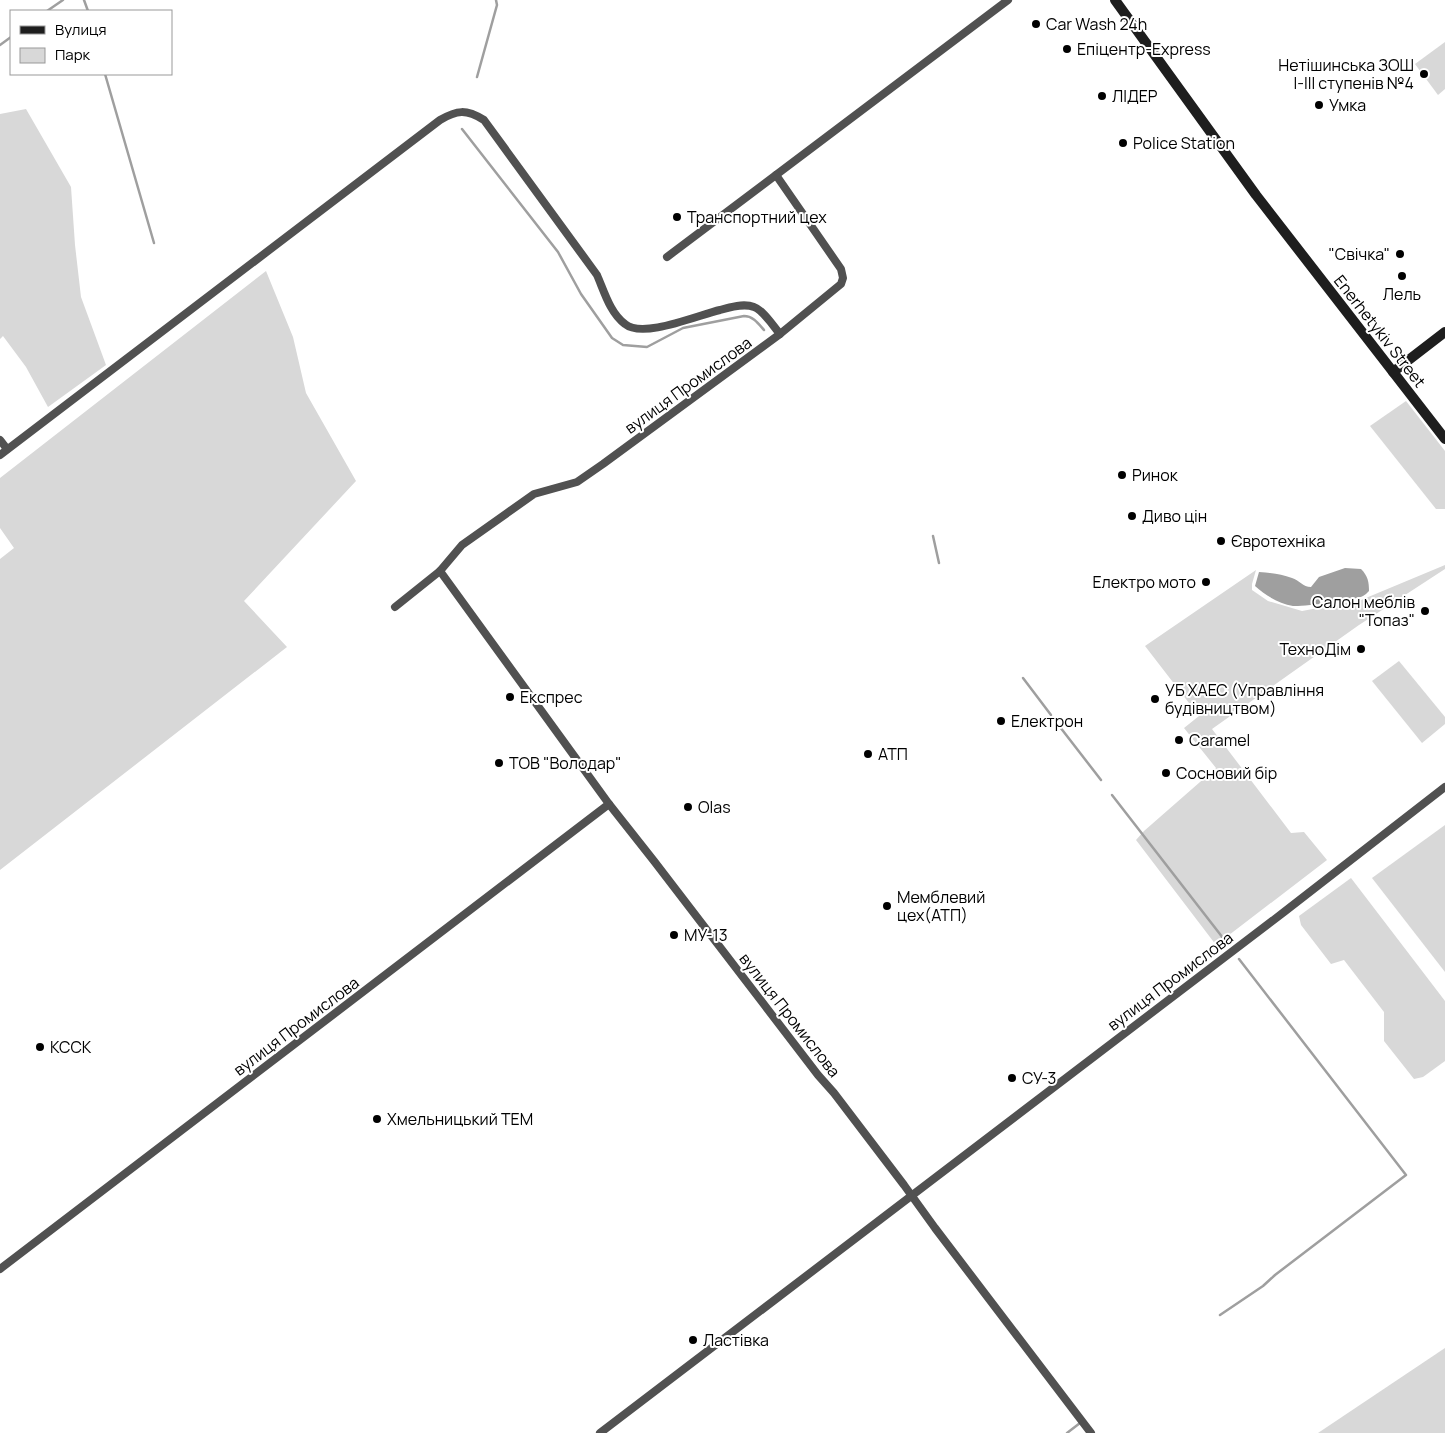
<svg xmlns="http://www.w3.org/2000/svg" width="1445" height="1433" viewBox="0 0 1445 1433" font-family="Manrope,sans-serif">
	<style>
		.green { fill: #d8d8d8 }
		.water { fill: #9f9f9f }
		.lines { fill: none; stroke-linecap: round; stroke-linejoin: round }
		.stream { stroke: #9f9f9f; stroke-width: 2.5 }
		.minor { stroke: #515151; stroke-width: 8 }
		.secondary { stroke: #1e1e1e; stroke-width: 10 }
		.poi-dot { fill: #000; stroke: #fff; stroke-width: 2 }
		.labels { text-anchor: middle; stroke-width: 4; stroke-linejoin: round; paint-order: stroke }
		.poi-label { font-size: 16px; fill: #000; stroke: #fff; text-anchor: start }
		.street-label { font-size: 16px; fill: #000; stroke: #fff }
	</style>
	<rect width="100%" height="100%" fill="#fff"/>
	<!-- green -->
	<g class="green">
		<path d="M1445,42V89L1438,95L1415,64Z"/>
		<path d="M26,109L71,187L75,245L81,297L106,365L48,407L26,367L3,336L0,339V114Z"/>
		<path d="M266,271L293,337L306,393L356,481L244,601L287,647L0,870V559L14,548L0,528V478Z"/>
		<path d="M1406,401L1445,451V509H1436L1370,426Z"/>
		<path d="M1445,565V569L1359,625L1212,729L1291,833L1304,832L1327,860L1216,945L1136,840L1144,831L1216,768L1184,728L1199,716L1145,646L1256,570L1252,584V590L1268,601L1302,611L1361,600Z"/>
		<path d="M1399,661L1445,717V724L1422,743L1372,681Z"/>
		<path d="M1445,825V972L1372,878Z"/>
		<path d="M1351,878L1445,1001V1061L1423,1077L1414,1079L1384,1041V1012L1344,960L1331,964L1301,925L1299,916Z"/>
		<path d="M1445,1348V1433H1318Z"/>
	</g>
	<!-- water -->
	<path class="water" d="M1345,568L1361,569C1368,576 1369,582 1369,591C1367,593 1365,595 1363,596C1356,600 1301,607 1293,606C1279,604 1265,595 1255,586L1259,572C1270,573 1281,574 1292,578C1299,580 1303,587 1311,587L1319,577Z"/>
	<g class="lines">
		<!-- stream -->
		<g class="stream">
			<path d="M84,0L88,11"/>
			<path d="M47,11L63,0"/>
			<path d="M0,45L11,37"/>
			<path d="M105,74L154,243"/>
			<path d="M477,77L497,5L496,0"/>
			<path d="M462,129L558,252L581,294L612,338L623,345L647,347L683,328L744,316C753,316 758,323 764,330"/>
			<path d="M933,536L939,563"/>
			<path d="M1023,678L1051,715"/>
			<path d="M1060,727L1101,780"/>
			<path d="M1112,795L1223,938"/>
			<path d="M1220,1315L1263,1286L1275,1275L1406,1175L1239,959"/>
			<path d="M1067,1433L1080,1423"/>
		</g>
		<!-- minor -->
		<g class="minor">
			<path d="M667,257L1008,0"/>
			<path d="M0,440L7,449"/>
			<path d="M0,455L440,120C457,110 466,109 484,120L597,275C604,291 610,313 625,324C643,339 698,315 720,310C730,307 744,303 754,307C763,310 774,327 780,334"/>
			<path d="M395,607L440,571L462,545L534,494L577,482L603,464L780,334L841,284L843,278L841,269L776,175"/>
			<path d="M609,804L654,861L818,1075L834,1093L904,1185L935,1228L1091,1433"/>
			<path d="M0,1269L609,804L440,571"/>
			<path d="M600,1433L1284,912L1445,787"/>
		</g>
		<!-- secondary -->
		<g class="secondary">
			<path d="M1115,0L1256,195L1445,439"/>
			<path d="M1393,372L1445,332"/>
		</g>
	</g>
	<!-- markers -->
	<g class="poi-dot">
		<circle cx="1036" cy="24" r="5"/>
		<circle cx="1067" cy="49" r="5"/>
		<circle cx="1424" cy="74" r="5"/>
		<circle cx="1102" cy="96" r="5"/>
		<circle cx="1319" cy="105" r="5"/>
		<circle cx="1123" cy="143" r="5"/>
		<circle cx="677" cy="217" r="5"/>
		<circle cx="1400" cy="254" r="5"/>
		<circle cx="1402" cy="276" r="5"/>
		<circle cx="1122" cy="475" r="5"/>
		<circle cx="1132" cy="516" r="5"/>
		<circle cx="1221" cy="541" r="5"/>
		<circle cx="1206" cy="582" r="5"/>
		<circle cx="1425" cy="611" r="5"/>
		<circle cx="1361" cy="649" r="5"/>
		<circle cx="510" cy="697" r="5"/>
		<circle cx="1155" cy="699" r="5"/>
		<circle cx="1001" cy="721" r="5"/>
		<circle cx="1179" cy="740" r="5"/>
		<circle cx="868" cy="754" r="5"/>
		<circle cx="499" cy="763" r="5"/>
		<circle cx="1166" cy="773" r="5"/>
		<circle cx="688" cy="807" r="5"/>
		<circle cx="887" cy="906" r="5"/>
		<circle cx="674" cy="935" r="5"/>
		<circle cx="40" cy="1047" r="5"/>
		<circle cx="1012" cy="1078" r="5"/>
		<circle cx="377" cy="1119" r="5"/>
		<circle cx="693" cy="1340" r="5"/>
	</g>
	<g class="labels">
		<!-- poi labels -->
		<g class="poi-label">
			<text x="1046" y="30">Car Wash 24h</text>
			<text x="1077" y="55">Епіцентр-Express</text>
			<text x="1414" y="71" text-anchor="end">Нетішинська ЗОШ<tspan x="1414" dy="18">І-ІІІ ступенів №4</tspan></text>
			<text x="1112" y="102">ЛІДЕР</text>
			<text x="1329" y="111">Умка</text>
			<text x="1133" y="149">Police Station</text>
			<text x="687" y="223">Транспортний цех</text>
			<text x="1390" y="260" text-anchor="end">"Свічка"</text>
			<text x="1402" y="300" text-anchor="middle">Лель</text>
			<text x="1132" y="481">Ринок</text>
			<text x="1142" y="522">Диво цін</text>
			<text x="1231" y="547">Євротехніка</text>
			<text x="1196" y="588" text-anchor="end">Електро мото</text>
			<text x="1415" y="608" text-anchor="end">Салон меблів<tspan x="1415" dy="18">"Топаз"</tspan></text>
			<text x="1351" y="655" text-anchor="end">ТехноДім</text>
			<text x="1165" y="696">УБ ХАЕС (Управління<tspan x="1165" dy="18">будівництвом)</tspan></text>
			<text x="520" y="703">Експрес</text>
			<text x="1011" y="727">Електрон</text>
			<text x="1189" y="746">Caramel</text>
			<text x="878" y="760">АТП</text>
			<text x="509" y="769">ТОВ "Володар"</text>
			<text x="1176" y="779">Сосновий бір</text>
			<text x="698" y="813">Olas</text>
			<text x="897" y="903">Мемблевий<tspan x="897" dy="18">цех(АТП)</tspan></text>
			<text x="684" y="941">МУ-13</text>
			<text x="50" y="1053">КССК</text>
			<text x="1022" y="1084">СУ-3</text>
			<text x="387" y="1125">Хмельницький ТЕМ</text>
			<text x="703" y="1346">Ластівка</text>
		</g>
		<!-- street labels -->
		<g class="street-label">
			<text transform="translate(1380 331) rotate(52)" y="6">Enerhetykiv Street</text>
			<text transform="translate(688 385) rotate(-36)" y="6">вулиця Промислова</text>
			<text transform="translate(1170 981) rotate(-37)" y="6">вулиця Промислова</text>
			<text transform="translate(790 1015) rotate(52)" y="6">вулиця Промислова</text>
			<text transform="translate(296 1026) rotate(-37)" y="6">вулиця Промислова</text>
		</g>
	</g>
	<!-- legend -->
	<rect x="10" y="10" width="162" height="65" fill="#ffffff" stroke="#999999"/>
	<rect x="20" y="26" width="25" height="8" fill="#1e1e1e" stroke="#999999"/>
	<text x="55" y="35" font-size="15" fill="#000000">Вулиця</text>
	<rect x="20" y="48" width="25" height="15" fill="#d8d8d8" stroke="#999999"/>
	<text x="55" y="60" font-size="15" fill="#000000">Парк</text>
</svg>
